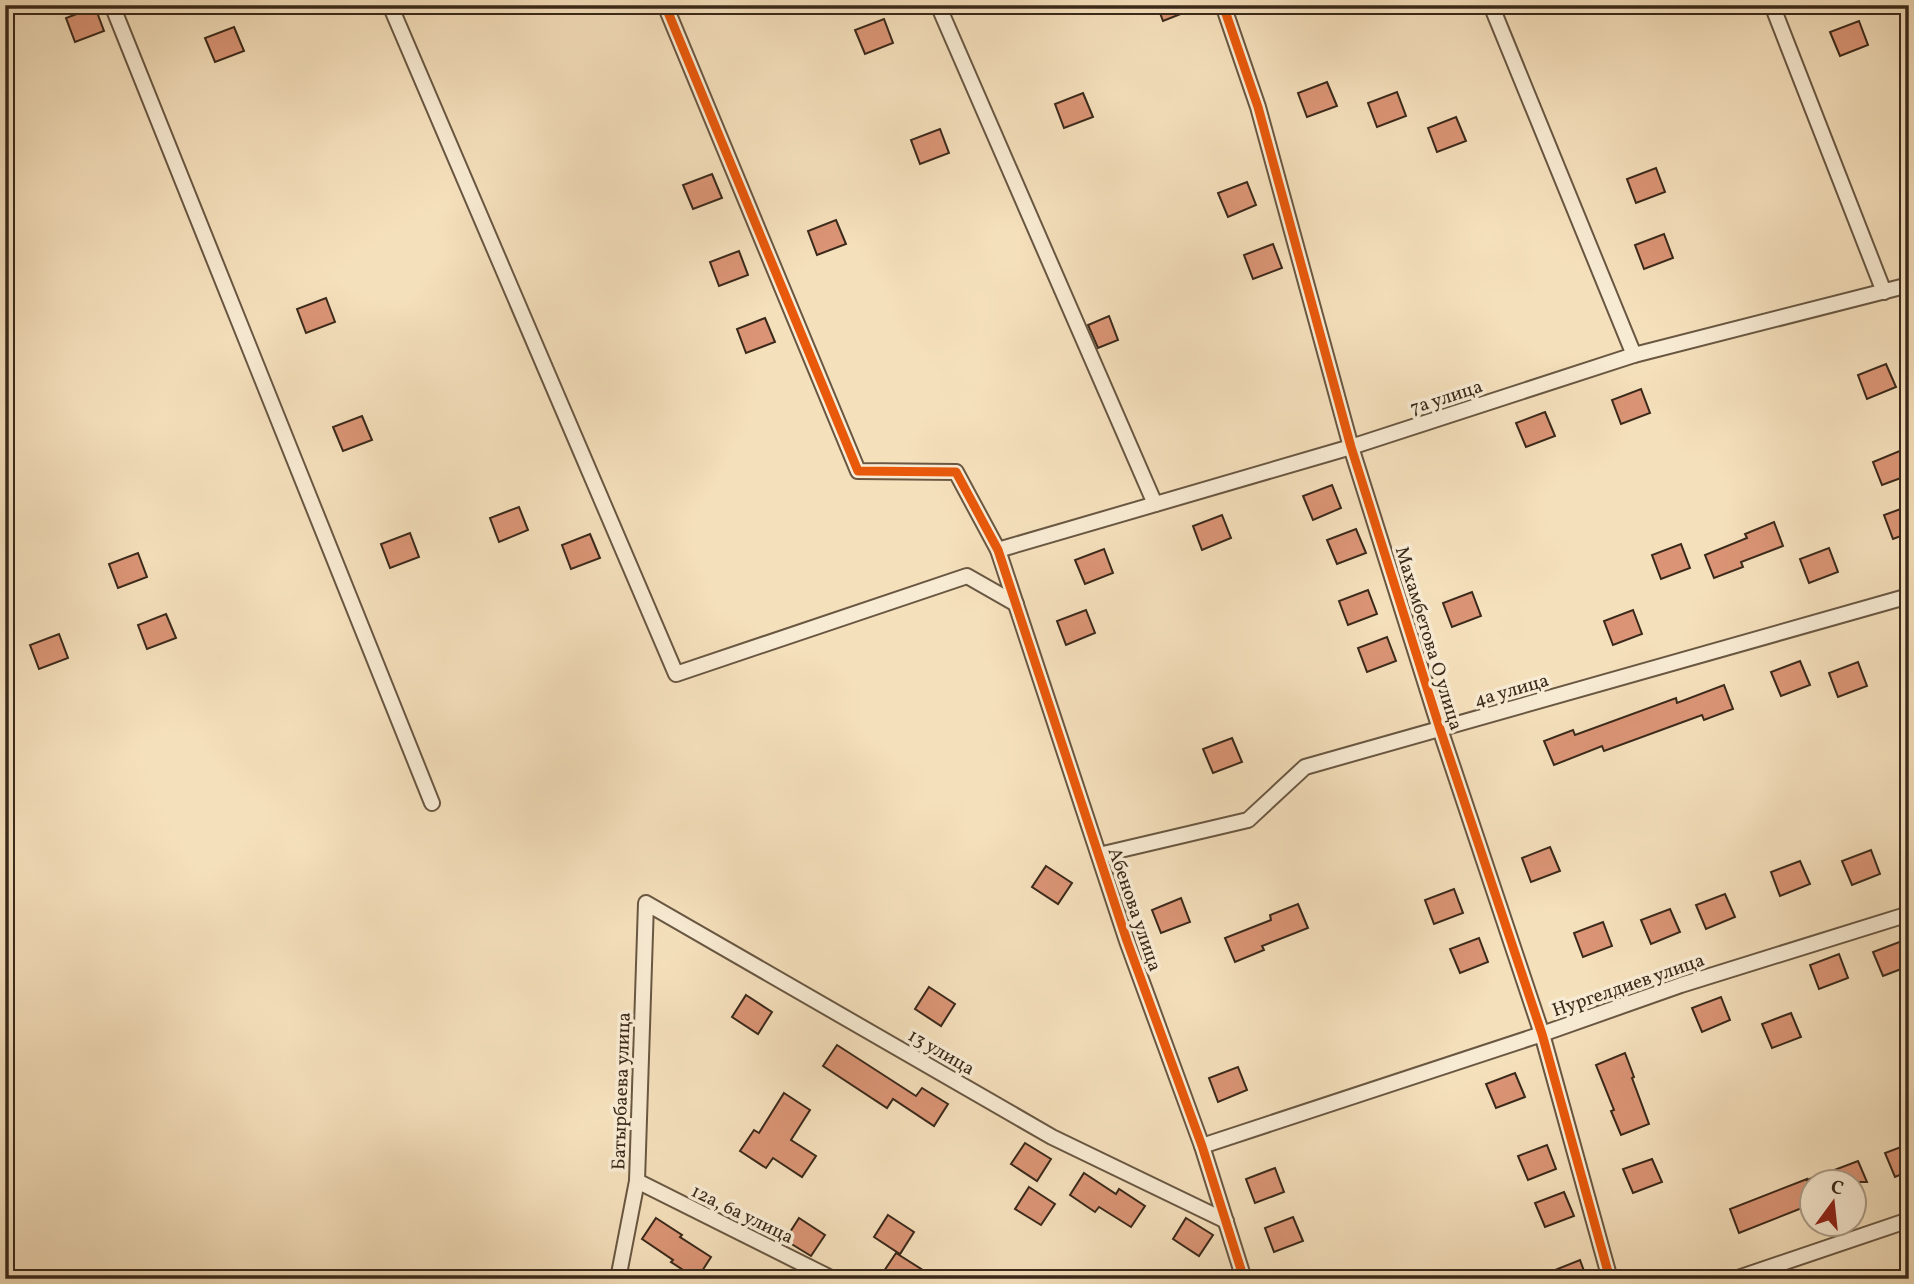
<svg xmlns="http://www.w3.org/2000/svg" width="1914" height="1284" viewBox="0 0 1914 1284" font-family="Vollkorn,serif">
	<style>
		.building { fill: #db9576; stroke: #3a291a; stroke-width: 2 }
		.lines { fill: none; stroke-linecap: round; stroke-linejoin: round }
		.street-casing { stroke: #695742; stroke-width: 18 }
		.street { stroke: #f8ebd3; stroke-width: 14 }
		.cycleway-casing { stroke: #f8ebd3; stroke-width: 13 }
		.cycleway { stroke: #e8590c; stroke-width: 9 }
		.labels { text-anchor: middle; stroke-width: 7; stroke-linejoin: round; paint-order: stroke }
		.street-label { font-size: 19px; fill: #3a291a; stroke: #f8ebd3 }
	</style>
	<rect width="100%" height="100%" fill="#f5e0bc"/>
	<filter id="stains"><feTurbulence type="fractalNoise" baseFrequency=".00286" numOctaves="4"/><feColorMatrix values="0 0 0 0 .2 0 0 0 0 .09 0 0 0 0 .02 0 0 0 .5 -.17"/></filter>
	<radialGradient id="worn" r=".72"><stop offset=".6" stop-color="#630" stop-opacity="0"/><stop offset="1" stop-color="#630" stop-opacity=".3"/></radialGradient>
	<!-- building -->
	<g class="building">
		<path d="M1157,5H1201V6L1163,21Z"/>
		<path d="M95,7L104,31L75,42L66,18Z"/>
		<path d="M884,19L893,43L865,54L855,30Z"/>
		<path d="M1859,21L1868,45L1840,56L1830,32Z"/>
		<path d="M234,27L244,51L215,62L205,38Z"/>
		<path d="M1327,82L1337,106L1307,117L1298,93Z"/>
		<path d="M1397,92L1406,116L1377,127L1368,103Z"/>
		<path d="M1083,93L1093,117L1064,128L1055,104Z"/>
		<path d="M1456,117L1466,141L1437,152L1428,128Z"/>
		<path d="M940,129L949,153L920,164L911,140Z"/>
		<path d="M1656,168L1665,192L1636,203L1627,179Z"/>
		<path d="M712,174L722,198L693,209L683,185Z"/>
		<path d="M1247,182L1256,205L1228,217L1218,193Z"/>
		<path d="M836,220L846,244L817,255L808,231Z"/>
		<path d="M1664,234L1673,258L1644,269L1635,245Z"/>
		<path d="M1273,244L1282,268L1253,279L1244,255Z"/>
		<path d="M739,251L748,275L719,286L710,262Z"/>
		<path d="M326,298L335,322L306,333L297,309Z"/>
		<path d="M1109,316L1118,340L1098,348L1088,325Z"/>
		<path d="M765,318L775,342L746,353L737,329Z"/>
		<path d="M1886,364L1896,387L1867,399L1858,375Z"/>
		<path d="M1641,389L1650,413L1621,424L1612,400Z"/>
		<path d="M1545,412L1555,436L1526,447L1516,423Z"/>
		<path d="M362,416L372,440L343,451L333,427Z"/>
		<path d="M1902,450L1909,469V475L1882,485L1873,462Z"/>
		<path d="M1332,485L1341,508L1313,520L1303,496Z"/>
		<path d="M1909,506V533L1893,539L1884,515Z"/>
		<path d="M519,507L528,530L499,542L490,518Z"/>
		<path d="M1222,515L1231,538L1202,550L1193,526Z"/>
		<path d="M1774,522L1783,546L1741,562L1743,567L1714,578L1705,555L1747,538L1745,534Z"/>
		<path d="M1356,529L1366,553L1337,564L1327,540Z"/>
		<path d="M410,533L419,557L390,568L381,544Z"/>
		<path d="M590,534L600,558L571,569L562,545Z"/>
		<path d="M1681,544L1690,568L1661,579L1652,555Z"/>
		<path d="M1829,548L1838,572L1809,583L1800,559Z"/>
		<path d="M1104,549L1113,573L1085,584L1075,560Z"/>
		<path d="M138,553L147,577L118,588L109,564Z"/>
		<path d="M1368,590L1377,614L1348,625L1339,601Z"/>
		<path d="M1472,592L1481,616L1452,627L1443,603Z"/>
		<path d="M1086,610L1095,633L1066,645L1057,621Z"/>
		<path d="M1633,610L1642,634L1613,645L1604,621Z"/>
		<path d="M166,614L176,638L147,649L138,625Z"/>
		<path d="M59,634L68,658L39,669L30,645Z"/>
		<path d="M1387,637L1396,661L1367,672L1358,648Z"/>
		<path d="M1800,661L1810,685L1781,696L1771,672Z"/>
		<path d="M1858,662L1867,686L1838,697L1829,673Z"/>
		<path d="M1724,685L1733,709L1704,720L1702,715L1604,751L1602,746L1554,765L1544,741L1573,730L1575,735L1676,698L1677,703Z"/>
		<path d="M1232,738L1242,762L1213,773L1203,749Z"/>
		<path d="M1550,847L1560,871L1531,882L1522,858Z"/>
		<path d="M1871,850L1880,874L1852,885L1842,861Z"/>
		<path d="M1800,861L1810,884L1780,896L1771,872Z"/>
		<path d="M1046,866L1072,883L1058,904L1032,887Z"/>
		<path d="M1454,889L1463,913L1434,924L1425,900Z"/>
		<path d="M1725,894L1735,917L1706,929L1696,905Z"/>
		<path d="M1181,898L1190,922L1161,933L1152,910Z"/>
		<path d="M1298,904L1308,928L1262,946L1264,950L1235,962L1225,938L1271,920L1270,915Z"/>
		<path d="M1670,909L1680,932L1651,944L1641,920Z"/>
		<path d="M1603,922L1612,946L1583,957L1574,933Z"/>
		<path d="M1479,938L1488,962L1460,973L1450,949Z"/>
		<path d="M1902,941L1909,958V966L1883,976L1873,952Z"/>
		<path d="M1839,954L1848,978L1819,989L1810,965Z"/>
		<path d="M929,987L955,1004L941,1026L915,1009Z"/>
		<path d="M746,995L772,1012L758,1034L732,1017Z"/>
		<path d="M1721,997L1730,1020L1702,1032L1692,1008Z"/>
		<path d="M1791,1013L1801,1037L1772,1048L1762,1024Z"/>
		<path d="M837,1045L916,1096L922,1088L948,1104L934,1126L893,1099L887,1108L823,1066Z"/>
		<path d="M1625,1053L1634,1077L1632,1078L1649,1124L1621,1135L1611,1111L1614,1110L1596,1065Z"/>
		<path d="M1238,1067L1247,1090L1218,1102L1209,1078Z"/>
		<path d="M1515,1073L1525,1097L1496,1108L1486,1084Z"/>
		<path d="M784,1093L810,1110L791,1140L816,1156L802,1177L773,1158L766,1168L740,1151L754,1130L759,1133Z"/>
		<path d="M1025,1143L1051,1159L1037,1181L1011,1164Z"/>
		<path d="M1909,1144V1171L1895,1177L1885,1153Z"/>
		<path d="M1547,1145L1556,1169L1528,1180L1518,1156Z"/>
		<path d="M1652,1159L1662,1182L1633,1193L1623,1169Z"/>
		<path d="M1858,1161L1867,1182H1834L1829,1172Z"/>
		<path d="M1275,1168L1284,1192L1255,1203L1246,1179Z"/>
		<path d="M1084,1173L1116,1194L1119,1189L1145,1206L1131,1227L1099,1207L1095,1212L1070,1195Z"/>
		<path d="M1812,1178V1204L1739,1233L1730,1209L1807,1179V1180Z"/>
		<path d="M1029,1187L1055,1204L1041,1225L1015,1209Z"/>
		<path d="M1564,1192L1574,1216L1545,1227L1535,1203Z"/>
		<path d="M888,1215L914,1232L900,1254L874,1237Z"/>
		<path d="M1293,1217L1303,1241L1274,1252L1265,1228Z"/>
		<path d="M656,1218L682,1235L680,1237L711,1257L697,1279L671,1262L673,1260L642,1239Z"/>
		<path d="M799,1218L825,1235L811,1256L785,1240Z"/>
		<path d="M1186,1218L1213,1235L1199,1256L1173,1239Z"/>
		<path d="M896,1253L937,1279H890L882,1274Z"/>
		<path d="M1580,1260L1587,1279H1535V1278Z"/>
	</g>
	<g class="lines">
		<defs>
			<g id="street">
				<path d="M112,5L432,803"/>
				<path d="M390,5L676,674L967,576L1016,604"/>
				<path d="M665,5L858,471L956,472L998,550L1127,941L1202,1146L1244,1279"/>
				<path d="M938,5L1155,504"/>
				<path d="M1223,5L1258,107L1351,447L1440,729L1542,1034L1610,1279"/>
				<path d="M1491,5L1634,355"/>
				<path d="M1772,5L1884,292"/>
				<path d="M998,550L1351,447L1634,355L1909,285"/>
				<path d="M1099,855L1248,820L1305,767L1909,596"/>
				<path d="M1202,1146L1542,1034L1681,985L1909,914"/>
				<path d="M637,1181L833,1279"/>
				<path d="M618,1279L637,1181L646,903L1052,1137L1226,1221"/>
				<path d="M1735,1279L1909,1220"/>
			</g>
		</defs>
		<!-- street casing -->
		<use href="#street" class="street-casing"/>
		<!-- street -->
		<use href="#street" class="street"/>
		<defs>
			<g id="cycleway">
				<path d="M665,5L858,471L956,472L998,550L1127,941L1202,1146L1244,1279"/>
				<path d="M1223,5L1258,107L1351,447L1440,729L1542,1034L1610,1279"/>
			</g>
		</defs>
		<!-- cycleway casing -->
		<use href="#cycleway" class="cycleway-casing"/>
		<!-- cycleway -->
		<use href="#cycleway" class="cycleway"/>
	</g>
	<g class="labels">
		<!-- street labels -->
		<g class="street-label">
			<text transform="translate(1446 396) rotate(-18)" y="7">7а улица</text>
			<text transform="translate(1430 638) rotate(73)" y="7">Махамбетова О улица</text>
			<text transform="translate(1511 689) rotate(-16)" y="7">4а улица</text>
			<text transform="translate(1136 909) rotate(71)" y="7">Абенова улица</text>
			<text transform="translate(1628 984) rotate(-19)" y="7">Нургелдиев улица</text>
			<text transform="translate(942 1051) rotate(30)" y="7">13 улица</text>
			<text transform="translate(620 1091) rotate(-88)" y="7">Батырбаева улица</text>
			<text transform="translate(743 1213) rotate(26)" y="7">12а, 6а улица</text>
		</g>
	</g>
	<!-- margin -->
	<rect width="1914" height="1284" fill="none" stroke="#f5e0bc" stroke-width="28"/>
	<rect x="7" y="7" width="1900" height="1270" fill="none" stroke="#3a291a" stroke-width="3.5"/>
	<rect x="14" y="14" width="1886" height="1256" fill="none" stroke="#3a291a" stroke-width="2"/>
	<!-- north arrow -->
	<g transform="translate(1833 1203) rotate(15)"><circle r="33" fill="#f8ebd3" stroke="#ac9d89" stroke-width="2"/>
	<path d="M0-5L12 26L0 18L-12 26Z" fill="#8f2418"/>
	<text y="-10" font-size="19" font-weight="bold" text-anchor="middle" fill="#3a291a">С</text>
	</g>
	<rect width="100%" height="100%" filter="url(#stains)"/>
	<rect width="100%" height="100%" fill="url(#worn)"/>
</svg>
